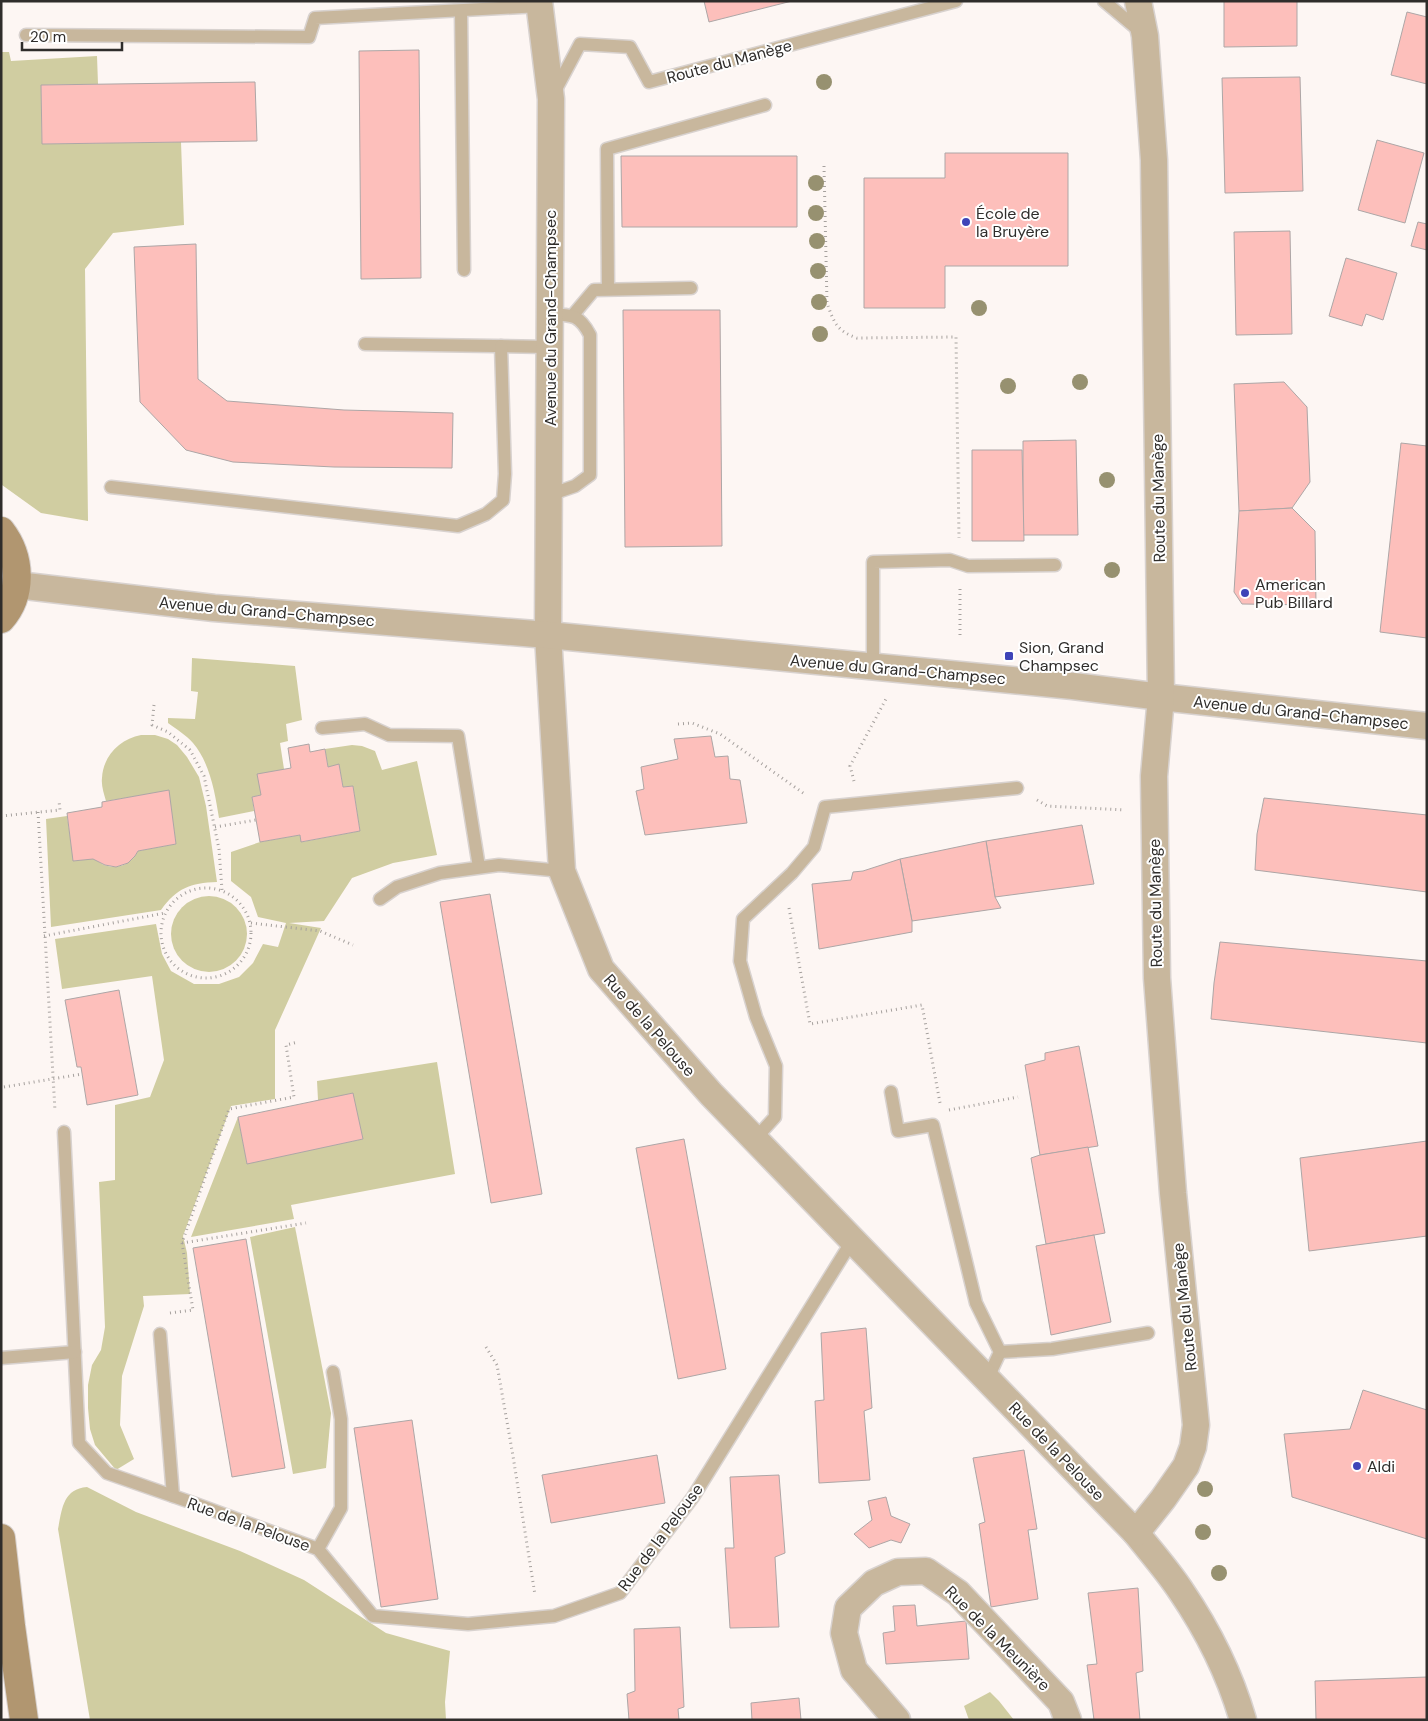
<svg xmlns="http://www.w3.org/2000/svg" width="1428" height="1721" viewBox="0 0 1428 1721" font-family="'DM Sans',sans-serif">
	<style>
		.green { fill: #d0cda1 }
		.building { fill: #fdbfbb; stroke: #ada6a6 }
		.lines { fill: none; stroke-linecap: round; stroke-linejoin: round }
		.lane-casing { stroke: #d8d2cf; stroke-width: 15 }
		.street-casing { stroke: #d8d2cf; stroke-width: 29 }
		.secondary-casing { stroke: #d8d2cf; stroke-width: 30 }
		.path { stroke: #a6a19e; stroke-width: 3; stroke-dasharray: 1 4; stroke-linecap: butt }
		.lane { stroke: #c8b79d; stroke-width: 12 }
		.street { stroke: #c8b79d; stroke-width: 26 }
		.secondary { stroke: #b19670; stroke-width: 28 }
		.tree { fill: #979170 }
		.poi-dot { fill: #3e44b8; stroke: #fff; stroke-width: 2 }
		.labels { text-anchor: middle; stroke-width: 4; stroke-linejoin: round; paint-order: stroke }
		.street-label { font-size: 16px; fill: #2f2d2b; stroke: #fff }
		.poi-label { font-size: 16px; fill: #2f2d2b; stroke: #fff; text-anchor: start }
	</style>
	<rect width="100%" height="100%" fill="#fdf6f3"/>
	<!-- green -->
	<g class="green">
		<path d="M1,52H9L11,61L97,56L98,84L41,85L42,144L181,142L184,225L113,233L85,269L88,521L41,513L2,485L1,482Z"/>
		<path d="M192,658L295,666L302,720L286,724L288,741L280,743L284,769L261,795L252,797L254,811L219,818C215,793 210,763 193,743C186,735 176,729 168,723V718L195,719L198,692L191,691Z"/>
		<path d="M141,735H155L168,739L177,745L187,757L199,777L206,806L217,882C190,883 177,888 161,910L51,927L46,819L67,816L74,861C79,861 88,858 94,859C97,860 101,864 104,865C118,870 132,864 138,851L176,844L168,791L106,801C104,794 101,785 102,778C103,756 120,739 141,735Z"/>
		<path d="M352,745L362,746L375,751L382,770L417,761L437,855L393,863L352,878L324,921L289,923L321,928L275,1030V1099L231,1106L183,1236L187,1253L190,1294L143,1296L144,1306L122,1376L120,1425L134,1459L116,1470L95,1445L90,1429L88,1408V1385L92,1365L101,1350L105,1327L99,1182L115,1180V1105L150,1097L164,1060L152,976L62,989L55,939L156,924L162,954L171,971L194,984H219L239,977L253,963L263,944L278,947L286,923L258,917L251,897L231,881V852L260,842L300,835L302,842L360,831L353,786L343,787L339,765L328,767L325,749Z"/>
		<circle cx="209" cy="934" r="38"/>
		<path d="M437,1062L455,1174L291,1205L294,1219L191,1237L238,1117L247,1163L363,1139L318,1100L317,1081Z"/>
		<path d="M295,1227L331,1413L326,1468L293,1474L250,1237Z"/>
		<path d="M87,1487L136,1512L240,1551L304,1580L386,1633L450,1651L445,1702L446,1720H90L58,1529C62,1509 63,1489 87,1487Z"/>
		<path d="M990,1692L999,1701L1014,1720H969L964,1706Z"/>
	</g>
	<!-- building -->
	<g class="building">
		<path d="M704,1H792L709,22Z"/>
		<path d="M1224,1H1297V46L1224,47Z"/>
		<path d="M1407,12L1427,17V84L1391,75Z"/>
		<path d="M419,50L421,278L361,279L359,51Z"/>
		<path d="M1300,77L1303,191L1225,193L1222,78Z"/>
		<path d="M255,82L257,141L42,144L41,85Z"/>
		<path d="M1377,140L1424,153L1405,223L1358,210Z"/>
		<path d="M945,153H1068V266H945V308H864V178H945Z"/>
		<path d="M621,156H797V227H622Z"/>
		<path d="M1418,222L1427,224V250L1411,246Z"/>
		<path d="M1290,231L1292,334L1236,335L1234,232Z"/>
		<path d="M196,244L198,379L227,401L344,410L453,413L452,468L334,467L233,462L186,450L140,402L134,247Z"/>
		<path d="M1346,258L1397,273L1383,320L1366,314L1362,326L1329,316Z"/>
		<path d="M623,310H720L722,546L625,547Z"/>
		<path d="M1284,382L1307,407L1310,482L1292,508L1239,511L1234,384Z"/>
		<path d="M1076,440L1078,535H1023V441Z"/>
		<path d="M1401,443L1427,446V638L1380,632Z"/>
		<path d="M972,450H1022L1024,541H972Z"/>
		<path d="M1292,508L1315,531L1316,605L1242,604L1234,592L1239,511Z"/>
		<path d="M711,736L715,757L728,756L730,779L740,780L747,823L645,835L636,791L644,789L641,767L678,759L674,739Z"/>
		<path d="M309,744L310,752L325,749L328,767L339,764L343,787L353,786L360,831L301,842L300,835L260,842L252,797L261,795L257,774L291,768L288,748Z"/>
		<path d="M169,790L176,844L138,851L135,856L128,863L116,867L105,865L93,859L73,861L67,813L102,807V802Z"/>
		<path d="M1264,798L1427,815V892L1255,870L1257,834Z"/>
		<path d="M1082,825L1094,884L995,897L986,841Z"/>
		<path d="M986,841L995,897L1001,908L912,921L900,859Z"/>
		<path d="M900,859L912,921V932L819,949L812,884L851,880L853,872L863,871Z"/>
		<path d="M490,894L542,1194L491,1203L440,902Z"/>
		<path d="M1220,942L1427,961V1043L1211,1019L1214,983Z"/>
		<path d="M119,990L138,1095L87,1105L81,1067H77L65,1000Z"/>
		<path d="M1079,1046L1098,1146L1040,1155L1025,1065L1045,1060V1053Z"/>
		<path d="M353,1093L363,1139L247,1164L238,1117Z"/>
		<path d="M684,1139L726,1369L678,1379L636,1148Z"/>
		<path d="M1427,1141V1236L1309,1251L1300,1158Z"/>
		<path d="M1088,1147L1105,1233L1046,1244L1031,1158L1040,1155Z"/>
		<path d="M1094,1235L1111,1322L1051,1335L1036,1246Z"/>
		<path d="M246,1239L285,1468L232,1477L193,1248Z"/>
		<path d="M866,1328L872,1408L864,1411L870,1480L819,1483L815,1401L824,1400L821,1333Z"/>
		<path d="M1363,1390L1427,1410V1539L1292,1497L1284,1434L1350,1429Z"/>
		<path d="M412,1420L438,1599L381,1607L354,1428Z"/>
		<path d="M1024,1450L1037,1529L1028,1530L1038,1599L991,1607L979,1524L985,1522L973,1458Z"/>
		<path d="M657,1455L665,1503L551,1523L542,1475Z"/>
		<path d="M779,1475L785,1553L775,1557L779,1627L730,1628L725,1548H734L730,1477Z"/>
		<path d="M886,1497L891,1516L910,1524L901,1543L891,1540L869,1548L854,1534L872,1520L868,1501Z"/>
		<path d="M1138,1588L1143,1671L1136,1673L1140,1720H1094L1087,1665L1097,1664L1088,1593Z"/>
		<path d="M915,1605L917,1626L966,1621L969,1659L886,1664L883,1633L895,1631L893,1606Z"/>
		<path d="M680,1627L684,1707L678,1709L679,1720H629L627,1694L635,1691L634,1629Z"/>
		<path d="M1427,1677V1720H1316L1315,1681Z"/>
		<path d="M799,1698L801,1720H752L751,1703Z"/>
	</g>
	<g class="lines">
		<defs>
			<g id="lane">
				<path d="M1104,1L1142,33"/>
				<path d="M461,11L464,270"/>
				<path d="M26,35L309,37L315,18L540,6"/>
				<path d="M554,93L580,44L630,47L649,82L956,1"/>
				<path d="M608,289L607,149L765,105"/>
				<path d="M573,315L594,290L691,288"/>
				<path d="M365,344L549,347"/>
				<path d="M111,487L458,526L486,514L503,500L505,474L501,346"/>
				<path d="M549,495L575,486L590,475V335C579,314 572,315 549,314"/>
				<path d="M873,667V562L950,560L968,566L1055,565"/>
				<path d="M322,728L365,724L389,735L458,736L479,867"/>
				<path d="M380,899L397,887L440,873L499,865L562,871"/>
				<path d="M891,1092L898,1131L933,1125L976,1303L1000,1352L987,1380"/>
				<path d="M64,1132L79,1443L107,1473L193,1503L318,1549L373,1616L468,1624L554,1616L620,1593L693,1497L852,1241"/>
				<path d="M755,1139L775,1117L776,1066L756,1017L740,961L743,919L792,873L814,847L825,807L1017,788"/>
				<path d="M160,1334L173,1496"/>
				<path d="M1000,1352L1052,1349L1148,1333"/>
				<path d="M1,1358L75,1352"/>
				<path d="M318,1549L341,1508V1419L333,1372"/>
			</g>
			<g id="street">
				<path d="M539,1L551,99L548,635L562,871L601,969L711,1094L1136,1533C1151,1552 1168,1571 1181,1591C1209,1632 1229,1672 1243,1720"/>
				<path d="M17,585L214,608L548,635L1073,686L1161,697L1427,726"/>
				<path d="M1136,1533L1163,1499L1186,1466L1193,1447L1196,1425L1173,1193L1157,978L1154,776L1161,697L1154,160L1145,36L1138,1"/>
				<path d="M897,1720L854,1670L844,1633L848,1608L874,1583L898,1572L926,1571L958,1593L1061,1702L1068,1720"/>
			</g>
			<g id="secondary">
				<path d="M1,531C21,557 23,594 1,619"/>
				<path d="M1,1538L11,1626L24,1720"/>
			</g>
		</defs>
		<!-- lane casing -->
		<use href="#lane" class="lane-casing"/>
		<!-- street casing -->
		<use href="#street" class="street-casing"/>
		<!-- secondary casing -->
		<use href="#secondary" class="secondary-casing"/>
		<!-- path -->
		<g class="path">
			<path d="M824,166L827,303C834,323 837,331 857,338L956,337L959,538"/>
			<path d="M960,589V636"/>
			<path d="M154,705L152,725L168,732L190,750L204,776L219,849L222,890"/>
			<path d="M678,724L692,723L720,734L806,795"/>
			<path d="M854,781L850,766L886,699"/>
			<path d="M1037,800L1047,806L1124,810"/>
			<path d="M38,812L55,1111"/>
			<path d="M1,816L60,810L59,801"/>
			<path d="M215,827L256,820"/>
			<circle cx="206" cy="933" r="45"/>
			<path d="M789,908L810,1024L922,1005L940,1103"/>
			<path d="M251,923L320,931L353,945"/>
			<path d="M44,936L165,913"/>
			<path d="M4,1087L82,1074"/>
			<path d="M949,1110L1018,1097"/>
			<path d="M182,1243L306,1223"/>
			<path d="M170,1313L193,1310L182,1243L229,1109L294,1097L286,1045L298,1042"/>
			<path d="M486,1347L497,1365L513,1456L535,1595"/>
		</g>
		<!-- lane -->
		<use href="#lane" class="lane"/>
		<!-- street -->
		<use href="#street" class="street"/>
		<!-- secondary -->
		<use href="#secondary" class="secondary"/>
	</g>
	<!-- trees -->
	<g class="tree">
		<circle cx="824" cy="82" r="8"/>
		<circle cx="816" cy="183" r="8"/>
		<circle cx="816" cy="213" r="8"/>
		<circle cx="817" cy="241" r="8"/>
		<circle cx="818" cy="271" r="8"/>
		<circle cx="819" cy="302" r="8"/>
		<circle cx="979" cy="308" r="8"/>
		<circle cx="820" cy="334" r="8"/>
		<circle cx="1080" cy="382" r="8"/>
		<circle cx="1008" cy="386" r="8"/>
		<circle cx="1107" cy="480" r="8"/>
		<circle cx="1112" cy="570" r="8"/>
		<circle cx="1205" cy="1489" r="8"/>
		<circle cx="1203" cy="1532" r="8"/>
		<circle cx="1219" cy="1573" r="8"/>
	</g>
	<!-- markers -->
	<g class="poi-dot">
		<circle cx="966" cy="222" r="5"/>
		<circle cx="1245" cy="593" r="5"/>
		<rect x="1004" y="651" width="10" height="10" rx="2.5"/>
		<circle cx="1357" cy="1466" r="5"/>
	</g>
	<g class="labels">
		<!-- street labels -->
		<g class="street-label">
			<text transform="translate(729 61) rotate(-15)" y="6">Route du Manège</text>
			<text transform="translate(550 318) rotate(-90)" y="6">Avenue du Grand-Champsec</text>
			<text transform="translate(1158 498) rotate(-91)" y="6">Route du Manège</text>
			<text transform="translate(267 611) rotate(5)" y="6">Avenue du Grand-Champsec</text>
			<text transform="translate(898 669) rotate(5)" y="6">Avenue du Grand-Champsec</text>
			<text transform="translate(1301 712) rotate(6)" y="6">Avenue du Grand-Champsec</text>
			<text transform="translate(1155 903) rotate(-91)" y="6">Route du Manège</text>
			<text transform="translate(650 1025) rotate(49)" y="6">Rue de la Pelouse</text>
			<text transform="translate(1184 1307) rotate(-96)" y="6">Route du Manège</text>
			<text transform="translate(1057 1451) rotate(46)" y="6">Rue de la Pelouse</text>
			<text transform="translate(249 1524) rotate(20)" y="6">Rue de la Pelouse</text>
			<text transform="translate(660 1537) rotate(-53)" y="6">Rue de la Pelouse</text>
			<text transform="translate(998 1638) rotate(45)" y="6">Rue de la Meunière</text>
		</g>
		<!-- poi labels -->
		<g class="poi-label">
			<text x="976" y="219">École de<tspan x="976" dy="18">la Bruyère</tspan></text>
			<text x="1255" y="590">American<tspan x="1255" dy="18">Pub Billard</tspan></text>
			<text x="1019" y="653">Sion, Grand<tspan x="1019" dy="18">Champsec</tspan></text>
			<text x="1367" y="1472">Aldi</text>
		</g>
	</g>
	<!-- border -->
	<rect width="1428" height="1721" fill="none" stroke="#2f2d2b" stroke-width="5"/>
	<!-- scale -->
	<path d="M22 42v8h100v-8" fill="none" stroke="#2f2d2b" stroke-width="2.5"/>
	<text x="30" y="42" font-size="15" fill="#2f2d2b" stroke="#ffffff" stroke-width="4" paint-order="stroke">20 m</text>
</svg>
